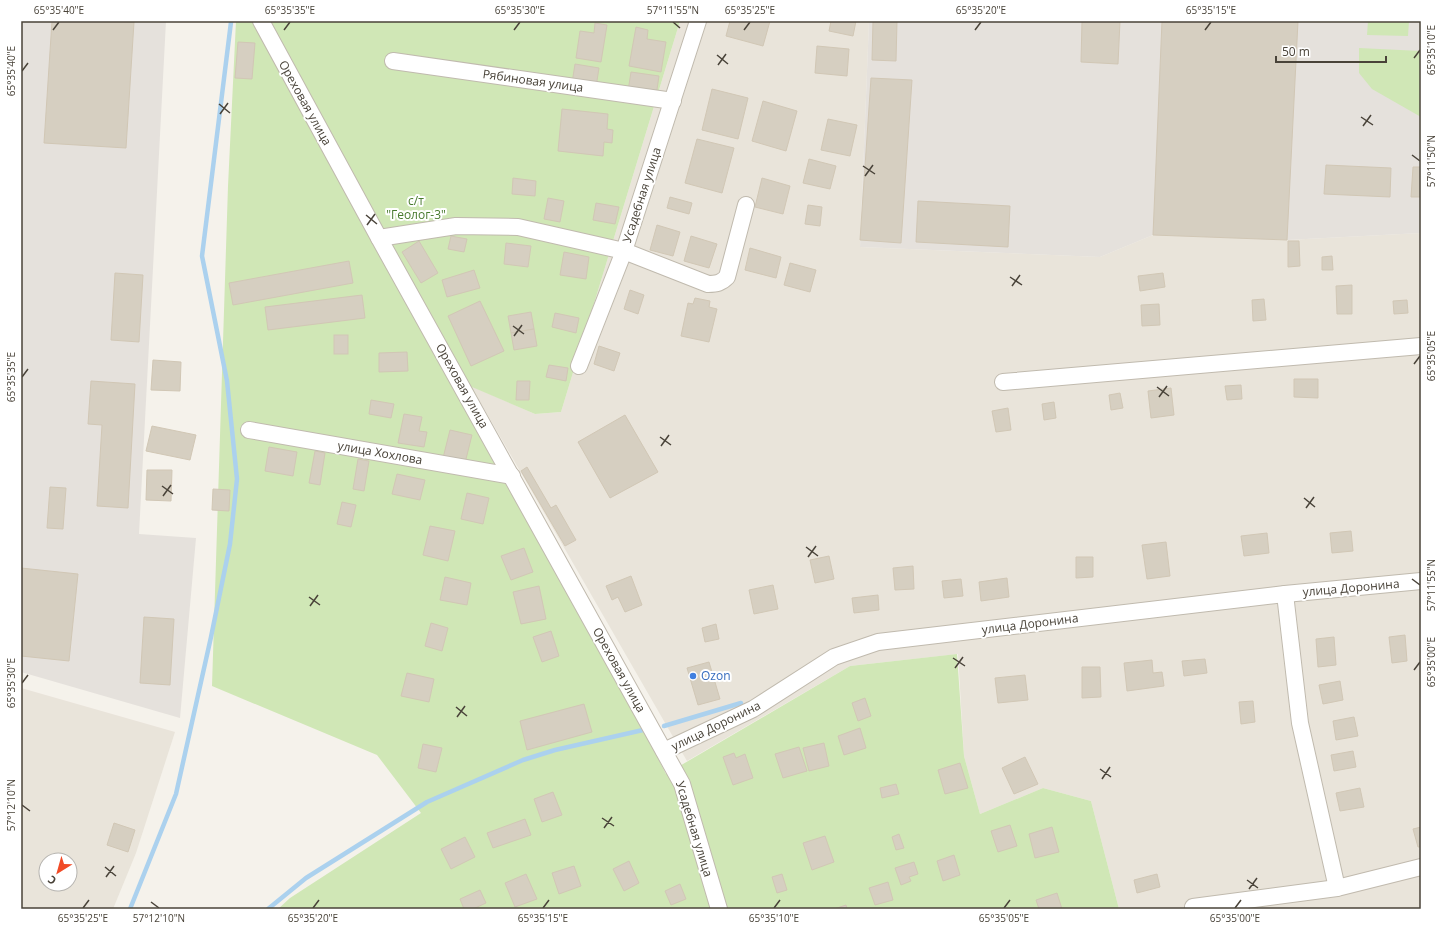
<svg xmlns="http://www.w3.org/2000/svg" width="1442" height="930" viewBox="0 0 1442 930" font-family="'Open Sans',sans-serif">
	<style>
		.residential { fill: #e9e4da; fill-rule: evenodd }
		.industrial { fill: #e5e1dc }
		.green { fill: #d0e7b6 }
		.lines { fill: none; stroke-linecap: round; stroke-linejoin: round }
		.stream { stroke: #abd1ee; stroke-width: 4.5 }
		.building { fill: #d6cfc1; stroke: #d1c7b5 }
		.minor-casing { stroke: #c0baae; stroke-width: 18 }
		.minor { stroke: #fff; stroke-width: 16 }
		.ticks { fill: none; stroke: #494339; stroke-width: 1.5 }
		.shop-dot { fill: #3f7fe0; stroke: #fff; stroke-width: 1.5 }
		.labels { text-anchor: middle; stroke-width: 4; stroke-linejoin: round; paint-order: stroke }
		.street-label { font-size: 12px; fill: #494339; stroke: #fff }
		.park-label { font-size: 12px; fill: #487a2e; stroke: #fff }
		.shop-label { font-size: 12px; fill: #366cbe; stroke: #fff; text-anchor: start }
		.neatline { fill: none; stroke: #494339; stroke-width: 1.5 }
		.ticks-label { font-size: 10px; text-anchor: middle; fill: #494339 }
	</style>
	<rect width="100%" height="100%" fill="#f5f2eb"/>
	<!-- residential -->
	<g class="residential">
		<path d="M680,21H869L860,247L1100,257L1153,235L1287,240L1421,233V909H1119L1091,801L1043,788L980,814L964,756L958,654L850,666L687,761L471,386L535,414L561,412Z"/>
		<path d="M21,688L175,732L136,853L113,909H21ZM46,860H70V884H46Z"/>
	</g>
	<!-- industrial -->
	<g class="industrial">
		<path d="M21,21H166L139,534L196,538L180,718L21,672Z"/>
		<path d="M869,21H1421V233L1287,240L1153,235L1100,257L860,247Z"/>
	</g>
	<!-- green -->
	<g class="green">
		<path d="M236,21H680L561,412L535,414L472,387L666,774L850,666L957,654L964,756L980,814L1043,788L1091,801L1119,909H278L290,898L421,813L377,755L212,686L228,186Z"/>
		<path d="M1368,21H1409L1408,36L1367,35Z"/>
		<path d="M1359,48L1421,51V117L1372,89L1359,73Z"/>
	</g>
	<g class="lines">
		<!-- stream -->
		<g class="stream">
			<path d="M664,726L741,703"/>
			<path d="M130,909L176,794L211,637L230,544L237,479L227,381L202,256L231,22"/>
			<path d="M268,909L306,878L427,802L523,760L555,750L643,730"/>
		</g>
	</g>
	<!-- building -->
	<g class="building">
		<path d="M52,21L134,22L126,148L44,143Z"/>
		<path d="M730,21H770L763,46L726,36Z"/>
		<path d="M831,21H856L853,36L829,31Z"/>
		<path d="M873,21H897L896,61L872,60Z"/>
		<path d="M1082,21H1120L1118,64L1081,62Z"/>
		<path d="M1162,21H1298L1287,240L1153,235Z"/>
		<path d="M595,23L607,25L601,62L576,58L580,31L594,33Z"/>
		<path d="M636,27L648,30L647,39L666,42L661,72L629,66Z"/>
		<path d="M238,42L255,43L252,79L235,78Z"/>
		<path d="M817,46L849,49L847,76L815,73Z"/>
		<path d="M575,64L599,68L596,87L572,83Z"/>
		<path d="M631,72L659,76L656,96L628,91Z"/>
		<path d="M871,78L912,80L901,243L860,240Z"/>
		<path d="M712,89L748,98L738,139L702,130Z"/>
		<path d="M763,101L797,111L786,151L752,141Z"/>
		<path d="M562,109L608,114L607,129L613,130L612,143L604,142L603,156L558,151Z"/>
		<path d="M828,119L857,125L850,156L821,150Z"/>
		<path d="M697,139L734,148L722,193L685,183Z"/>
		<path d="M809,159L836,166L830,189L803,183Z"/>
		<path d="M1326,165L1391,168L1390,197L1324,194Z"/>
		<path d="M1413,167H1421V197H1411Z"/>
		<path d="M513,178L536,181L535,196L512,194Z"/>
		<path d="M762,178L790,186L783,214L755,207Z"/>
		<path d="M670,197L692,203L689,214L667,208Z"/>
		<path d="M548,198L564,201L560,222L544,219Z"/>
		<path d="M918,201L1010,206L1008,247L916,242Z"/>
		<path d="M596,203L619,207L615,224L593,220Z"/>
		<path d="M808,205L822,207L820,226L805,224Z"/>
		<path d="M657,225L680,232L673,256L650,250Z"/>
		<path d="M451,236L467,239L464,252L448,249Z"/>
		<path d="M691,236L717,244L709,268L684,261Z"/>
		<path d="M419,241L438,273L421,283L402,252Z"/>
		<path d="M1288,241H1299L1300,266L1288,267Z"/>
		<path d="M506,243L531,246L528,267L504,264Z"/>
		<path d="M750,248L781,257L776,278L745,270Z"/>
		<path d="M564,252L589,257L586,279L560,275Z"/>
		<path d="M1332,256L1333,270H1322V257Z"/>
		<path d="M349,261L353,283L233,305L229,283Z"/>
		<path d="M790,263L816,270L810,292L784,285Z"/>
		<path d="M474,270L480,288L447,297L442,280Z"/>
		<path d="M115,273L143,275L139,342L111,340Z"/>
		<path d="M1163,273L1165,287L1140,291L1138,276Z"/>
		<path d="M1352,285V314H1337L1336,286Z"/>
		<path d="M630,290L644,295L638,314L624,309Z"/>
		<path d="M362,295L365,318L268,330L265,307Z"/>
		<path d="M695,298L710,301L709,307L717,309L709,342L681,336L688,303L693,304Z"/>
		<path d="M1264,299L1266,320L1253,321L1252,300Z"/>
		<path d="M1407,300L1408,313L1394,314L1393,301Z"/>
		<path d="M480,301L504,351L471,366L448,316Z"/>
		<path d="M1159,304L1160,325L1142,326L1141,305Z"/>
		<path d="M531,312L534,329L511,333L508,316Z"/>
		<path d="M555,313L579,318L576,333L552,327Z"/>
		<path d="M534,329L537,346L514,350L511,333Z"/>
		<rect x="334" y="335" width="14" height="19"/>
		<path d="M599,346L620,353L614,371L594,364Z"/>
		<path d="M407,352L408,371L379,372V353Z"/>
		<path d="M153,360L181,362L180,391L151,390Z"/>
		<path d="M549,365L568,368L566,381L546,377Z"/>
		<path d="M1294,379H1318V398L1294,397Z"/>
		<path d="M91,381L135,384L128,508L97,506L102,425L88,424Z"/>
		<path d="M517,381H530L529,400H516Z"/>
		<path d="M1241,385L1242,399L1227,400L1225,386Z"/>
		<path d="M1171,388L1174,415L1151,418L1148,391Z"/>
		<path d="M1120,393L1123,408L1111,410L1109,395Z"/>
		<path d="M371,400L394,404L391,418L369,414Z"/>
		<path d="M1054,402L1056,418L1044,420L1042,404Z"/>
		<path d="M1008,408L1011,430L996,432L992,411Z"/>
		<path d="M404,414L422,417L419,431L427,432L424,447L398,443Z"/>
		<path d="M625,415L658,472L610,498L578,442Z"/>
		<path d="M152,426L196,435L190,460L146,451Z"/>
		<path d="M450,430L472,435L465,463L443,458Z"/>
		<path d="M269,447L297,452L293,476L265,471Z"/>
		<path d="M315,451L325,453L320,485L309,483Z"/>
		<path d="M358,459L369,461L364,491L353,489Z"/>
		<path d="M527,467L551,508L556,505L576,540L565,546L521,471Z"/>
		<path d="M147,470H172L171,501L146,500Z"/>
		<path d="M397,474L425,480L420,500L392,494Z"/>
		<path d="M50,487L66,488L63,529L47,528Z"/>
		<path d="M213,489L230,490L229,511L212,510Z"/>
		<path d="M467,493L489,498L483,524L461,519Z"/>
		<path d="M342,502L356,505L351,527L337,524Z"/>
		<path d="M430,526L455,531L448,561L423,555Z"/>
		<path d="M1351,531L1353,551L1332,553L1330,533Z"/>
		<path d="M1267,533L1269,553L1244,556L1241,536Z"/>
		<path d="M1166,542L1170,576L1147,579L1142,545Z"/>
		<path d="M524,548L533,572L511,580L501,556Z"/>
		<path d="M829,556L834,579L815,583L810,560Z"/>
		<path d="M1076,557H1093V577L1076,578Z"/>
		<path d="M913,566L914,589L895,590L893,568Z"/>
		<path d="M21,568L78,574L69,661L21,656Z"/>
		<path d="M631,576L642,605L625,612L618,597L612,600L606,586Z"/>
		<path d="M445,577L471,583L467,605L440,600Z"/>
		<path d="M1007,578L1009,597L981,601L979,582Z"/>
		<path d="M961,579L963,596L944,598L942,581Z"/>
		<path d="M773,585L778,609L754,614L749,590Z"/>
		<path d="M539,586L546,619L521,624L513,592Z"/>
		<path d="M878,595L879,610L854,613L852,598Z"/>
		<path d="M144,617L174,619L170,685L140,683Z"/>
		<path d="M431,623L448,628L442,651L425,646Z"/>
		<path d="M716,624L719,639L705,642L702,628Z"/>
		<path d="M551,631L559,656L542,662L533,637Z"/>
		<path d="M1405,635L1407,661L1392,663L1389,637Z"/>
		<path d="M1334,637L1336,665L1318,667L1316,639Z"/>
		<path d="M1205,659L1207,673L1184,676L1182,661Z"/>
		<path d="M1152,660L1153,673L1162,672L1164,686L1127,691L1124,663Z"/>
		<path d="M709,662L720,699L698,705L687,668Z"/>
		<path d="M1082,667H1100L1101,697L1082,698Z"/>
		<path d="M407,673L434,679L429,702L401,696Z"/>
		<path d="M1025,675L1028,700L998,703L995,678Z"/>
		<path d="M1340,681L1343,700L1323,704L1319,685Z"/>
		<path d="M865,698L871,716L858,721L852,703Z"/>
		<path d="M1253,701L1255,722L1241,724L1239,702Z"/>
		<path d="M584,704L592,732L527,750L520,721Z"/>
		<path d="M1354,717L1358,736L1336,740L1333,721Z"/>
		<path d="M860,728L866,748L844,755L838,736Z"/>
		<path d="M824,743L829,766L809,771L803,748Z"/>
		<path d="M423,744L442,748L436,772L418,768Z"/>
		<path d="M799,747L807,771L783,778L775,754Z"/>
		<path d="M1353,751L1356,767L1334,771L1331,755Z"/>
		<path d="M734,753L736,758L745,754L753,778L733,785L723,757Z"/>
		<path d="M1025,757L1038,784L1014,794L1002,768Z"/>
		<path d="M960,763L968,788L945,794L938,770Z"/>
		<path d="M896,784L899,794L882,798L880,788Z"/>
		<path d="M1360,788L1364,807L1340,811L1336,793Z"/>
		<path d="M553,792L562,815L542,822L534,799Z"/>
		<path d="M525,819L531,835L493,848L487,833Z"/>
		<path d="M114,823L135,830L128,852L107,845Z"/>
		<path d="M1010,825L1017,846L998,852L991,831Z"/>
		<path d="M1052,827L1059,852L1035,858L1029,834Z"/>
		<path d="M1421,827V847H1418L1413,829Z"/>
		<path d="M899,834L904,848L896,850L892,837Z"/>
		<path d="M825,836L834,862L812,870L803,843Z"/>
		<path d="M465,837L475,857L451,869L441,849Z"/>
		<path d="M954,855L960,875L943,881L937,861Z"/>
		<path d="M629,861L639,883L624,891L613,869Z"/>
		<path d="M914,862L918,874L909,877L911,881L901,885L895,868Z"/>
		<path d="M574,866L581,886L559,894L552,873Z"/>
		<path d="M526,874L537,899L515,907L505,883Z"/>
		<path d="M782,874L787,890L777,893L772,877Z"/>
		<path d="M1157,874L1160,887L1137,893L1134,880Z"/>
		<path d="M888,882L893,900L875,905L869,888Z"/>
		<path d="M680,884L686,899L671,905L665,891Z"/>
		<path d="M480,890L486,903L473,909H464L460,899Z"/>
		<path d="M1057,893L1062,909H1039L1036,900Z"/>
		<path d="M846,905L847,909H834Z"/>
	</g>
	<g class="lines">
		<defs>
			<g id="minor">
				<path d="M261,21L379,238L682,784L719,909"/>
				<path d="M393,61L673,101"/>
				<path d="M379,238L456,226L518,227L624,251L708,284C717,284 721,283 727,277L746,205"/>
				<path d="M579,366L624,251L698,21"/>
				<path d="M1003,382L1421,346"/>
				<path d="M249,430L512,476"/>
				<path d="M1285,594L1300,723L1337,888"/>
				<path d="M664,751L753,709L834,657L878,642L1285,594L1421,581"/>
				<path d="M1193,907L1337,888L1421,867"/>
			</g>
		</defs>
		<!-- minor casing -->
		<use href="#minor" class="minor-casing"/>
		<!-- minor -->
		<use href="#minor" class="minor"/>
	</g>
	<!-- ticks -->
	<path class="ticks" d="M673,22L680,28M53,30L59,22M284,30L290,22M514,30L520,22M744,30L750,22M975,30L981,22M1205,30L1211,22M717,55L728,64M1414,58L1420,50M718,65L726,54M22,71L28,63M219,104L230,113M220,114L228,103M1361,117L1373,125M1363,126L1371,115M1412,155L1420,161M863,166L875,174M865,176L873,165M366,215L377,224M367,225L375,214M1010,277L1022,285M1012,286L1020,275M513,326L524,334M514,336L522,325M1414,364L1420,356M22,377L28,369M1157,387L1169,396M1159,397L1167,386M660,437L671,445M661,446L669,435M162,486L173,494M163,496L171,485M1304,498L1315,507M1306,508L1314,497M806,547L818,556M808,557L816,546M1412,579L1420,585M309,597L320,605M310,606L318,595M953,658L965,666M955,668L963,657M1414,670L1420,662M22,683L28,675M456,707L467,716M457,717L465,706M1100,769L1111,777M1102,779L1110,767M22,805L30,811M602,818L614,826M604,828L612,817M105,867L116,876M106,877L114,866M1247,880L1258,888M1249,889L1257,878M151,902L159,908M83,908L89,900M313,908L319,900M543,908L549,900M774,908L780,900M1004,908L1010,900M1235,908L1241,900"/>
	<!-- markers -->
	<circle class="shop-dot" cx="693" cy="676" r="4"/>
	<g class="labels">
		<!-- street labels -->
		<g class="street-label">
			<text transform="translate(533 81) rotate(8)" y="4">Рябиновая улица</text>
			<text transform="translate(305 103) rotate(61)" y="4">Ореховая улица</text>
			<text transform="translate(642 195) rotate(-72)" y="4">Усадебная улица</text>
			<text transform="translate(462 386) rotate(61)" y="4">Ореховая улица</text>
			<text transform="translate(380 453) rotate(10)" y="4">улица Хохлова</text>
			<text transform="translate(1351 588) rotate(-5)" y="4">улица Доронина</text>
			<text transform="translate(1030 624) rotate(-7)" y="4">улица Доронина</text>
			<text transform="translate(619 670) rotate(61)" y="4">Ореховая улица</text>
			<text transform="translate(716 726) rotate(-26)" y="4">улица Доронина</text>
			<text transform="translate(694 829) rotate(73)" y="4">Усадебная улица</text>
		</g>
		<!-- park labels -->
		<g class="park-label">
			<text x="416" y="205">с/т<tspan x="416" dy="14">"Геолог-3"</tspan></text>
		</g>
		<!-- shop labels -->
		<g class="shop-label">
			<text x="701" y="680">Ozon</text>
		</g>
	</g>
	<!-- border -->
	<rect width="1442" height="930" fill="none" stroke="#ffffff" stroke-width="44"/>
	<!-- north arrow -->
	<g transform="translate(58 872) rotate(217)"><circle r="19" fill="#ffffff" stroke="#b6b4b0"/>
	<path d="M0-3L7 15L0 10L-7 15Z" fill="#f14b27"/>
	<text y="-6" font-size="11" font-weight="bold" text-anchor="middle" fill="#494339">С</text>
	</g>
	<!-- scale -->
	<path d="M1276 56v6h110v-6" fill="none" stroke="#494339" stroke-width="2"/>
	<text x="1282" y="56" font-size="12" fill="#494339" stroke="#ffffff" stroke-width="3" paint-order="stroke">50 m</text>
	<rect x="22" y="22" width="1398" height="886" class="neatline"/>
	<g class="ticks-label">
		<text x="59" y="14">65°35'40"E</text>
		<text x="290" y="14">65°35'35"E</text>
		<text x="520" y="14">65°35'30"E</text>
		<text x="673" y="14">57°11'55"N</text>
		<text x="750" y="14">65°35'25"E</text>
		<text x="981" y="14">65°35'20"E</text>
		<text x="1211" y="14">65°35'15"E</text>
		<text transform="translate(1431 50) rotate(-90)" y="4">65°35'10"E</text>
		<text transform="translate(11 71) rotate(-90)" y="4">65°35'40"E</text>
		<text transform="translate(1431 161) rotate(-90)" y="4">57°11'50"N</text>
		<text transform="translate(1431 356) rotate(-90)" y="4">65°35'05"E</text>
		<text transform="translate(11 377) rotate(-90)" y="4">65°35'35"E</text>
		<text transform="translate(1431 585) rotate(-90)" y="4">57°11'55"N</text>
		<text transform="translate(1431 662) rotate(-90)" y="4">65°35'00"E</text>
		<text transform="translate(11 683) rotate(-90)" y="4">65°35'30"E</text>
		<text transform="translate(11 805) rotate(-90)" y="4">57°12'10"N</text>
		<text x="83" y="922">65°35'25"E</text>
		<text x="159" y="922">57°12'10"N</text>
		<text x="313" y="922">65°35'20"E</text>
		<text x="543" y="922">65°35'15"E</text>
		<text x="774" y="922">65°35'10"E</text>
		<text x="1004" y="922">65°35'05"E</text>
		<text x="1235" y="922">65°35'00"E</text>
	</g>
</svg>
